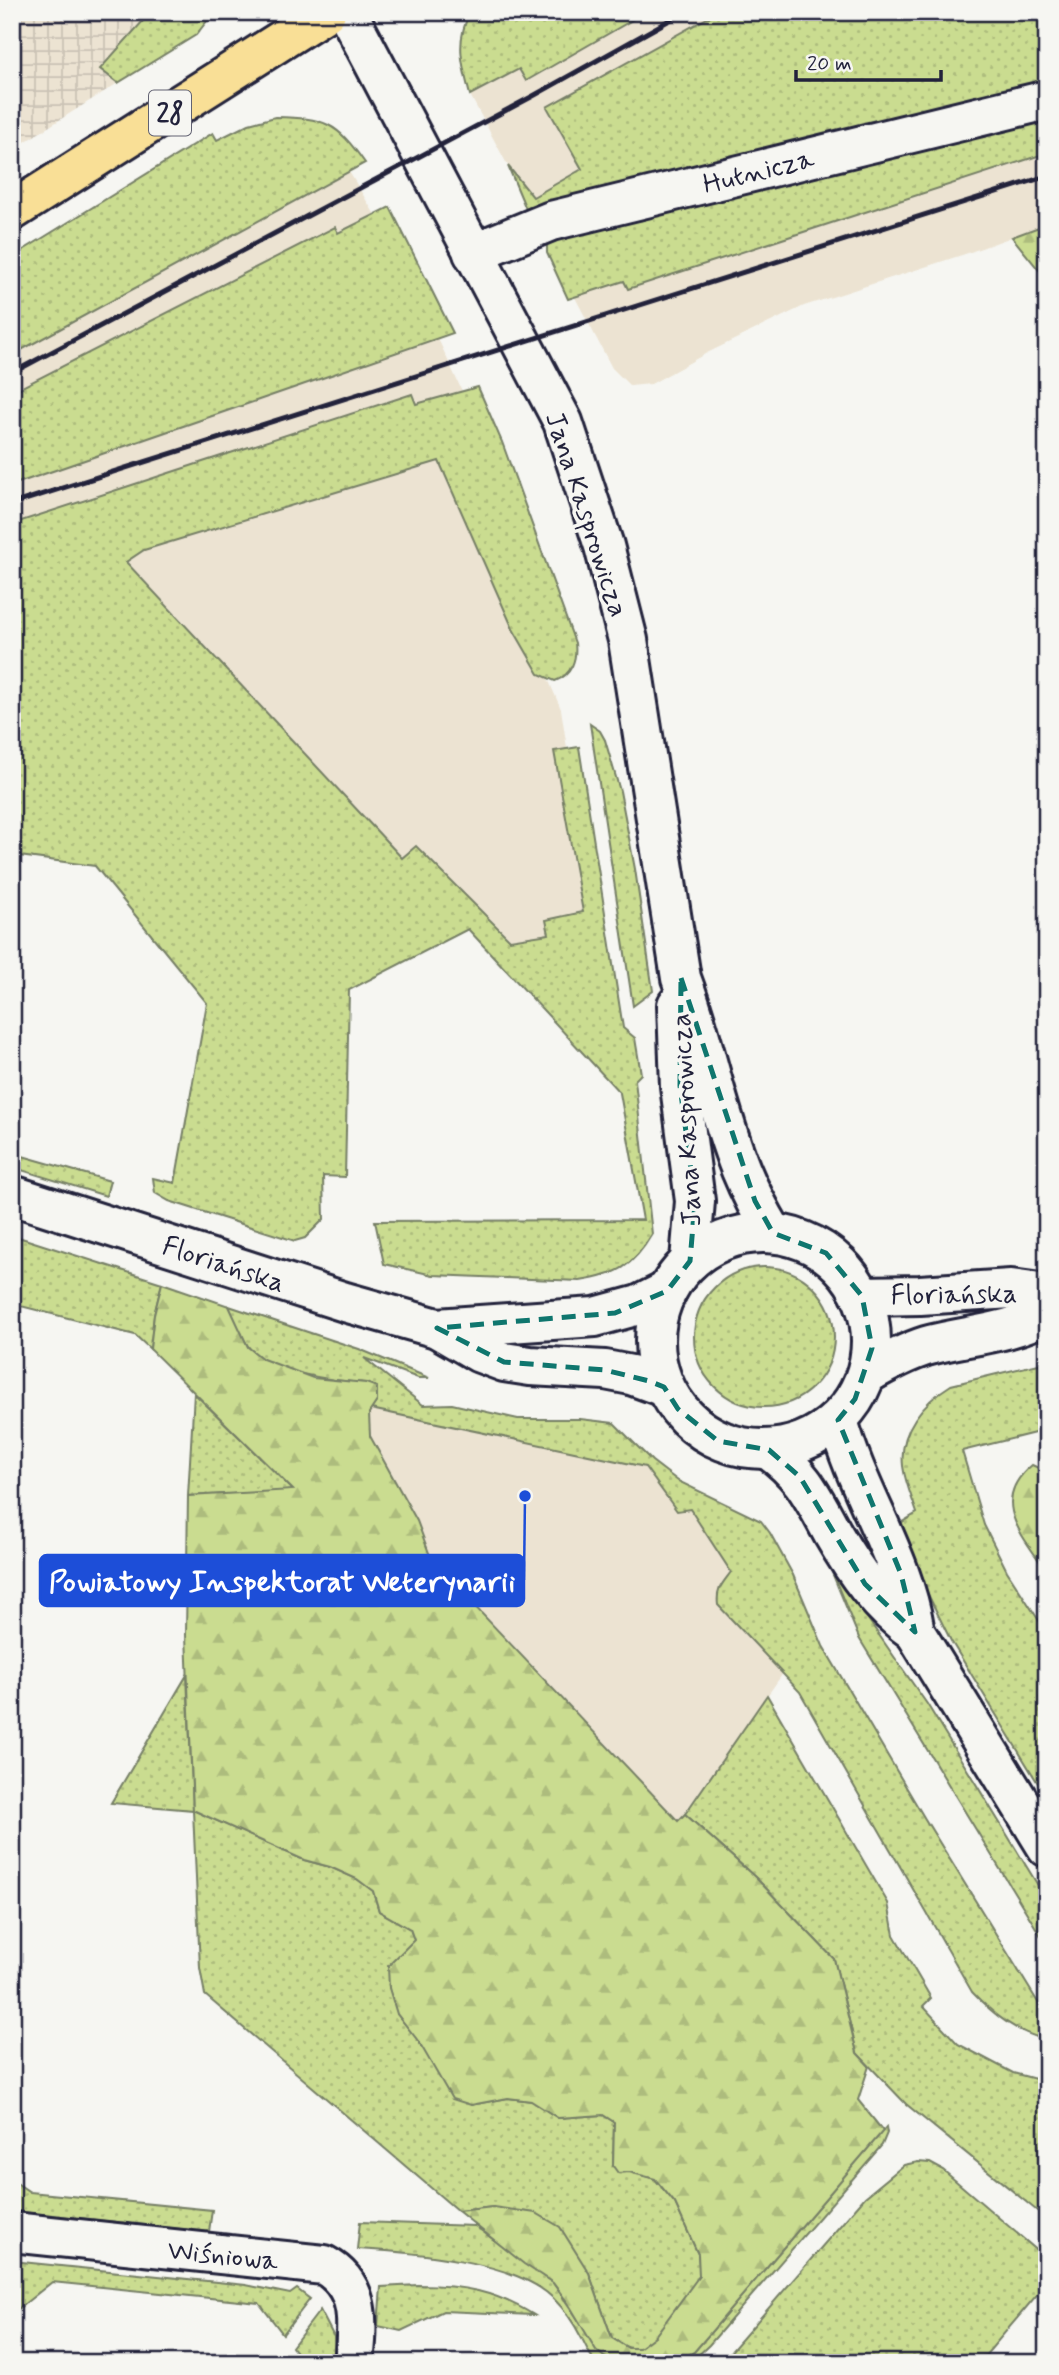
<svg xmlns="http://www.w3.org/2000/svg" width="1059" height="2375" viewBox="0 0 1059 2375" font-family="Mynerve,sans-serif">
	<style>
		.built { fill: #ece3d2 }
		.industrial { fill: url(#industrial-grid) }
		.grass { fill: url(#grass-dots); stroke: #767f66; stroke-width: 2 }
		.forest { fill: url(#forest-firs); stroke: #767f66; stroke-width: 2 }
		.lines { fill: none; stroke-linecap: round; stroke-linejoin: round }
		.street-casing { stroke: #22223b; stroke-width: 44 }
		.secondary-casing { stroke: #22223b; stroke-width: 44 }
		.primary-casing { stroke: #22223b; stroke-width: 44 }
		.street { stroke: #f6f6f2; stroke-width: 38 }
		.secondary { stroke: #f6f6f2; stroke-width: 38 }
		.primary { stroke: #f9df96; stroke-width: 38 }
		.rail { stroke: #22223b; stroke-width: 5 }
		.marked { fill: none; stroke: #0f766e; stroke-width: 5; stroke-dasharray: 14 9; stroke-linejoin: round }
		.labels { text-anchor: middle; stroke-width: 7; stroke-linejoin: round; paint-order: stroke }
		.shield { fill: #f6f6f2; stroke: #626272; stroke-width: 2 }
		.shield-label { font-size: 26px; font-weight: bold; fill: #22223b }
		.street-label { font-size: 28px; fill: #22223b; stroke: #f6f6f2 }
		.leader { fill: none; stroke: #1d4ed8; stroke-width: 2.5 }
		.callout-dot { fill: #1d4ed8; stroke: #f6f6f2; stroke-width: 2.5 }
		.callout { fill: #1d4ed8; stroke: #1d4ed8; stroke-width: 2.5 }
		.callout-label { font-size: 30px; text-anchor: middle; font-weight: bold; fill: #fff }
	</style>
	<defs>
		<pattern id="industrial-grid" width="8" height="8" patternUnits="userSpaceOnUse" patternTransform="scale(1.75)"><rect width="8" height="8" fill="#ece3d2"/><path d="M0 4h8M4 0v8" fill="none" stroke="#cac2b5"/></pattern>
		<pattern id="grass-dots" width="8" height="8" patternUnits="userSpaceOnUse" patternTransform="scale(1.75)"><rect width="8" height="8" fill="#cadc90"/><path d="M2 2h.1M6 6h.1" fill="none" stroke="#adbc7d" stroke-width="1.8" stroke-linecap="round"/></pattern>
		<pattern id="forest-firs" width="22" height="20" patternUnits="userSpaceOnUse" patternTransform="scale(1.75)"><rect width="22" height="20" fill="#cadc90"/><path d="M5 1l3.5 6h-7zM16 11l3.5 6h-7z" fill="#adbc7d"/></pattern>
	</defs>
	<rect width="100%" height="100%" fill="#f6f6f2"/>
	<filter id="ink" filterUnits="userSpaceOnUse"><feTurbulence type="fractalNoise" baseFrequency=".0143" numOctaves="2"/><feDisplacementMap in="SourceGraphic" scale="14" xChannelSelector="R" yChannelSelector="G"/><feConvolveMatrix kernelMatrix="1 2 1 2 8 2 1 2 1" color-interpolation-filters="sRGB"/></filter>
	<g filter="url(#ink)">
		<!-- built -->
		<g class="built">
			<path d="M482,12H831L601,159L533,197L508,166L470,95L463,67L465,44Z"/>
			<path d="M1047,117V224L965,254L804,306L705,354L651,384L630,386L612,368L567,282Z"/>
			<path d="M342,160L401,258L473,415L12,563V287Z"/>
			<path d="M450,451L561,709L620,1093L117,552Z"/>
			<path d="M371,1409L645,1467L677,1510L693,1508L791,1662L679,1821L432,1561L417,1521L370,1436L369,1413Z"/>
		</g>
		<!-- industrial -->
		<path class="industrial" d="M12,12H200L114,80L118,83L12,150Z"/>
		<!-- grass -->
		<g class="grass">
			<path d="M151,12H214L196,35L118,83L100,69Z"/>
			<path d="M470,12H646L526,81L519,69L470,95C462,64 455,42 470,12Z"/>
			<path d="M718,12H1047V90L530,211L526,209L508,166L533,197L582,169L547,107Z"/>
			<path d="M1047,110V153L628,289L624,281L568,299L547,253V244L553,237Z"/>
			<path d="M275,117C326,118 336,122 365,163L12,355V257L213,133L217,140L249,124Z"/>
			<path d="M390,207L453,333L12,485V392L335,227L338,233Z"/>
			<path d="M478,387L502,442L575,643C577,659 572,675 555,681L539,674L513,629L439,461L144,550L126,562L402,858L416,846L510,940L549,934L546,920L583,912L554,751L579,747L623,1028L635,1038L641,1074L635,1080L652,1234C633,1267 617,1275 580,1281L433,1275L384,1264L375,1221L643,1220L620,1093L468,929L349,990L345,1177L323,1176L324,1219L305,1238L295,1241L169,1201L155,1193L153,1178L175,1183L207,1003L95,866L12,855V524L412,394L416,404Z"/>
			<path d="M590,724L600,731L605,740L620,791L635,869L653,991L633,1006Z"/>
			<path d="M12,1153L110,1181L106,1196L18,1169L12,1162Z"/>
			<path d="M12,1235L162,1283L154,1315L150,1349L135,1335L21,1306L12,1312Z"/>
			<circle cx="764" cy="1337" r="70"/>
			<path d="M229,1306L359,1349L429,1378H418L364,1358L423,1405L452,1404L518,1419H580L614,1423L652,1461L678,1481L761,1521L770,1533L793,1575L823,1646L925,1819L1047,2017V2040C1015,2032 994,2015 972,1992L800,1692L718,1605C716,1589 722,1584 731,1572L690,1509L677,1511L645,1467L371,1409L377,1401L366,1383C337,1381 265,1373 248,1346C240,1334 234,1318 229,1306Z"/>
			<path d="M1047,1362V1430L962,1451L984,1525L1007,1571L1047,1633V1798L951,1641L919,1576L899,1524L917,1513C912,1498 905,1482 903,1466C899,1431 923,1402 951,1385Z"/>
			<path d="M194,1393L294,1491L188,1496Z"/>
			<path d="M831,1566L927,1704L1047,1900V1946L859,1638L831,1570Z"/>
			<path d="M187,1675L193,1810L304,1860L330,1867L357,1879L373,1891L379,1911L410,1929L414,1940L397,2014L471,2105L508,2098L532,2101L558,2118L603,2115L614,2122L613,2166L655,2179L675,2203L698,2254L700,2276C687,2293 657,2343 638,2348C628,2350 620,2343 612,2338L589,2273L493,2207L458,2211L205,1995L200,1968L193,1810L111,1803Z"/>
			<path d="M767,1695L888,1903L894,1935L931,1998L923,2006L958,2044L1013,2073L1047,2082V2219L906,2104L857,2053L834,1959L757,1879L685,1814Z"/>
			<path d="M886,2127L887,2133L882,2145L709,2345L690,2363H674L694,2352Z"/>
			<path d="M918,2162L930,2163L943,2170L1047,2259V2283L979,2363H721L865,2197L904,2165Z"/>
			<path d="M12,2180L30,2192L212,2210L209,2232L12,2211Z"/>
			<path d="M360,2222L475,2226L553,2283L604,2357L620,2363H598L594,2360C588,2353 586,2345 581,2337C574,2323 564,2309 553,2298C514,2260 409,2252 357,2249Z"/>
			<path d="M12,2261L246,2285L290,2294L297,2289L310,2299L283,2334L259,2303L52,2282L18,2309H12Z"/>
			<path d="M418,2285C462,2285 495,2291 534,2315L443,2311L401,2331L378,2326L381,2287Z"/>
			<path d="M320,2310L334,2337L335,2363H304L292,2347Z"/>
		</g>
		<!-- forest -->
		<g class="forest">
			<path d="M1047,224V280L1012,237Z"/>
			<path d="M162,1283L229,1306L248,1347L263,1359L313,1378L366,1383L377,1387V1401L369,1413L370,1436L417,1521L432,1561L678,1821L685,1814L757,1879L834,1959L857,2053L869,2066L858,2100L883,2131L694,2352L674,2363H620L604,2357L596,2350L568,2303L553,2283L524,2264L458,2211L493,2207L536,2213L560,2227L589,2273L612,2338L628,2348H639L655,2336L699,2276L698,2254L675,2203L655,2179L629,2172L618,2173L613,2166L614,2122L603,2115L558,2118L531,2101L508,2098L471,2105L452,2099L419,2042L397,2014L389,1988L388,1966L414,1940L410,1929L379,1911L373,1891L357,1879L330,1867L304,1860L193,1810L186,1635L188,1496L293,1490L150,1349L154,1315Z"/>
			<path d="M1032,1465L1047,1472V1572C1023,1536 988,1501 1032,1465Z"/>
		</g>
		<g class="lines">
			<defs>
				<g id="street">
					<path d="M473,253L551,221L1047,100"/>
					<path d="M12,1195L345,1302L437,1328L480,1353L504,1362L530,1366L605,1370L631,1375L664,1387"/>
					<path d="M437,1328L595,1317L639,1305L667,1291"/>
					<path d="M12,2232L324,2265C362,2285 358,2325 354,2363"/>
				</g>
				<g id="secondary">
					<path d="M347,12L563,422L604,546L628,640L681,978C705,1041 716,1108 741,1170C750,1192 761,1213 773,1233"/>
					<path d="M677,1005L680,1086L695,1201L690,1261"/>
					<circle cx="763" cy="1341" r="108"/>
					<path d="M862,1296L920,1295L1011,1289L1047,1294"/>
					<path d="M867,1374C886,1363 904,1353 926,1346C966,1335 1010,1334 1047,1313"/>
					<path d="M838,1420C858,1494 903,1555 915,1632L1047,1847"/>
					<path d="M769,1450C804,1475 813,1498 833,1534C855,1572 879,1607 915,1632"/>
				</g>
				<path id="primary" d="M12,211L326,12"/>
			</defs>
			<!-- street casing -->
			<use href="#street" class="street-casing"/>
			<!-- secondary casing -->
			<use href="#secondary" class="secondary-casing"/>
			<!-- primary casing -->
			<use href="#primary" class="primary-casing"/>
			<!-- street -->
			<use href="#street" class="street"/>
			<!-- secondary -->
			<use href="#secondary" class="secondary"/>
			<!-- primary -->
			<use href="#primary" class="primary"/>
			<!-- rail -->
			<g class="rail">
				<path d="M12,373L535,95L684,12"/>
				<path d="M12,504L1047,176"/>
			</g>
		</g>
	</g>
	<!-- marked area -->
	<path class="marked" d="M681,978L755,1201L773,1233L826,1253L862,1296L872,1348L855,1399L838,1420L901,1574L915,1632L865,1584L800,1477L769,1450L718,1441L678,1409L664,1387L649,1381L605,1370L504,1362L437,1328L615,1313L667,1291L690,1261L695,1201L680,1086Z"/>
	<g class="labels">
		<!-- shield labels -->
		<rect class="shield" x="149" y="90.5" width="42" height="45" rx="5"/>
		<g class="shield-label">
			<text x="170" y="122">28</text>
		</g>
		<!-- street labels -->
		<g class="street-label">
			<text transform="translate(758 170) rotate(-14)" y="10">Hutnicza</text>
			<text transform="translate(588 514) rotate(72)" y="10">Jana Kasprowicza</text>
			<text transform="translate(685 1120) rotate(-93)" y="10">Jana Kasprowicza</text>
			<text transform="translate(224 1263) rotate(18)" y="10">Floriańska</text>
			<text transform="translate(954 1293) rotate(-1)" y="10">Floriańska</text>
			<text transform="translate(223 2254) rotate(6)" y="10">Wiśniowa</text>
		</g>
	</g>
	<!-- callouts -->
	<path class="leader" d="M525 1496L524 1580"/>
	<circle class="callout-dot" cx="525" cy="1496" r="7"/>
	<rect class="callout" x="40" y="1555" width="484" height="51" rx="7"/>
	<g class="callout-label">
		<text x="282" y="1591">Powiatowy Inspektorat Weterynarii</text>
	</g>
	<!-- margin -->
	<rect width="1059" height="2375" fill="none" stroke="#f6f6f2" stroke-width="42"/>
	<rect x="21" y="21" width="1017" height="2333" fill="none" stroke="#22223b" stroke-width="2.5" filter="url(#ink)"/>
	<!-- scale -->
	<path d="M796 70v10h145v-10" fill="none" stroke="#22223b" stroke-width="3.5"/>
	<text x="807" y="70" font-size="21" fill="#22223b" stroke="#f6f6f2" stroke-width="5" paint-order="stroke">20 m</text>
</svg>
